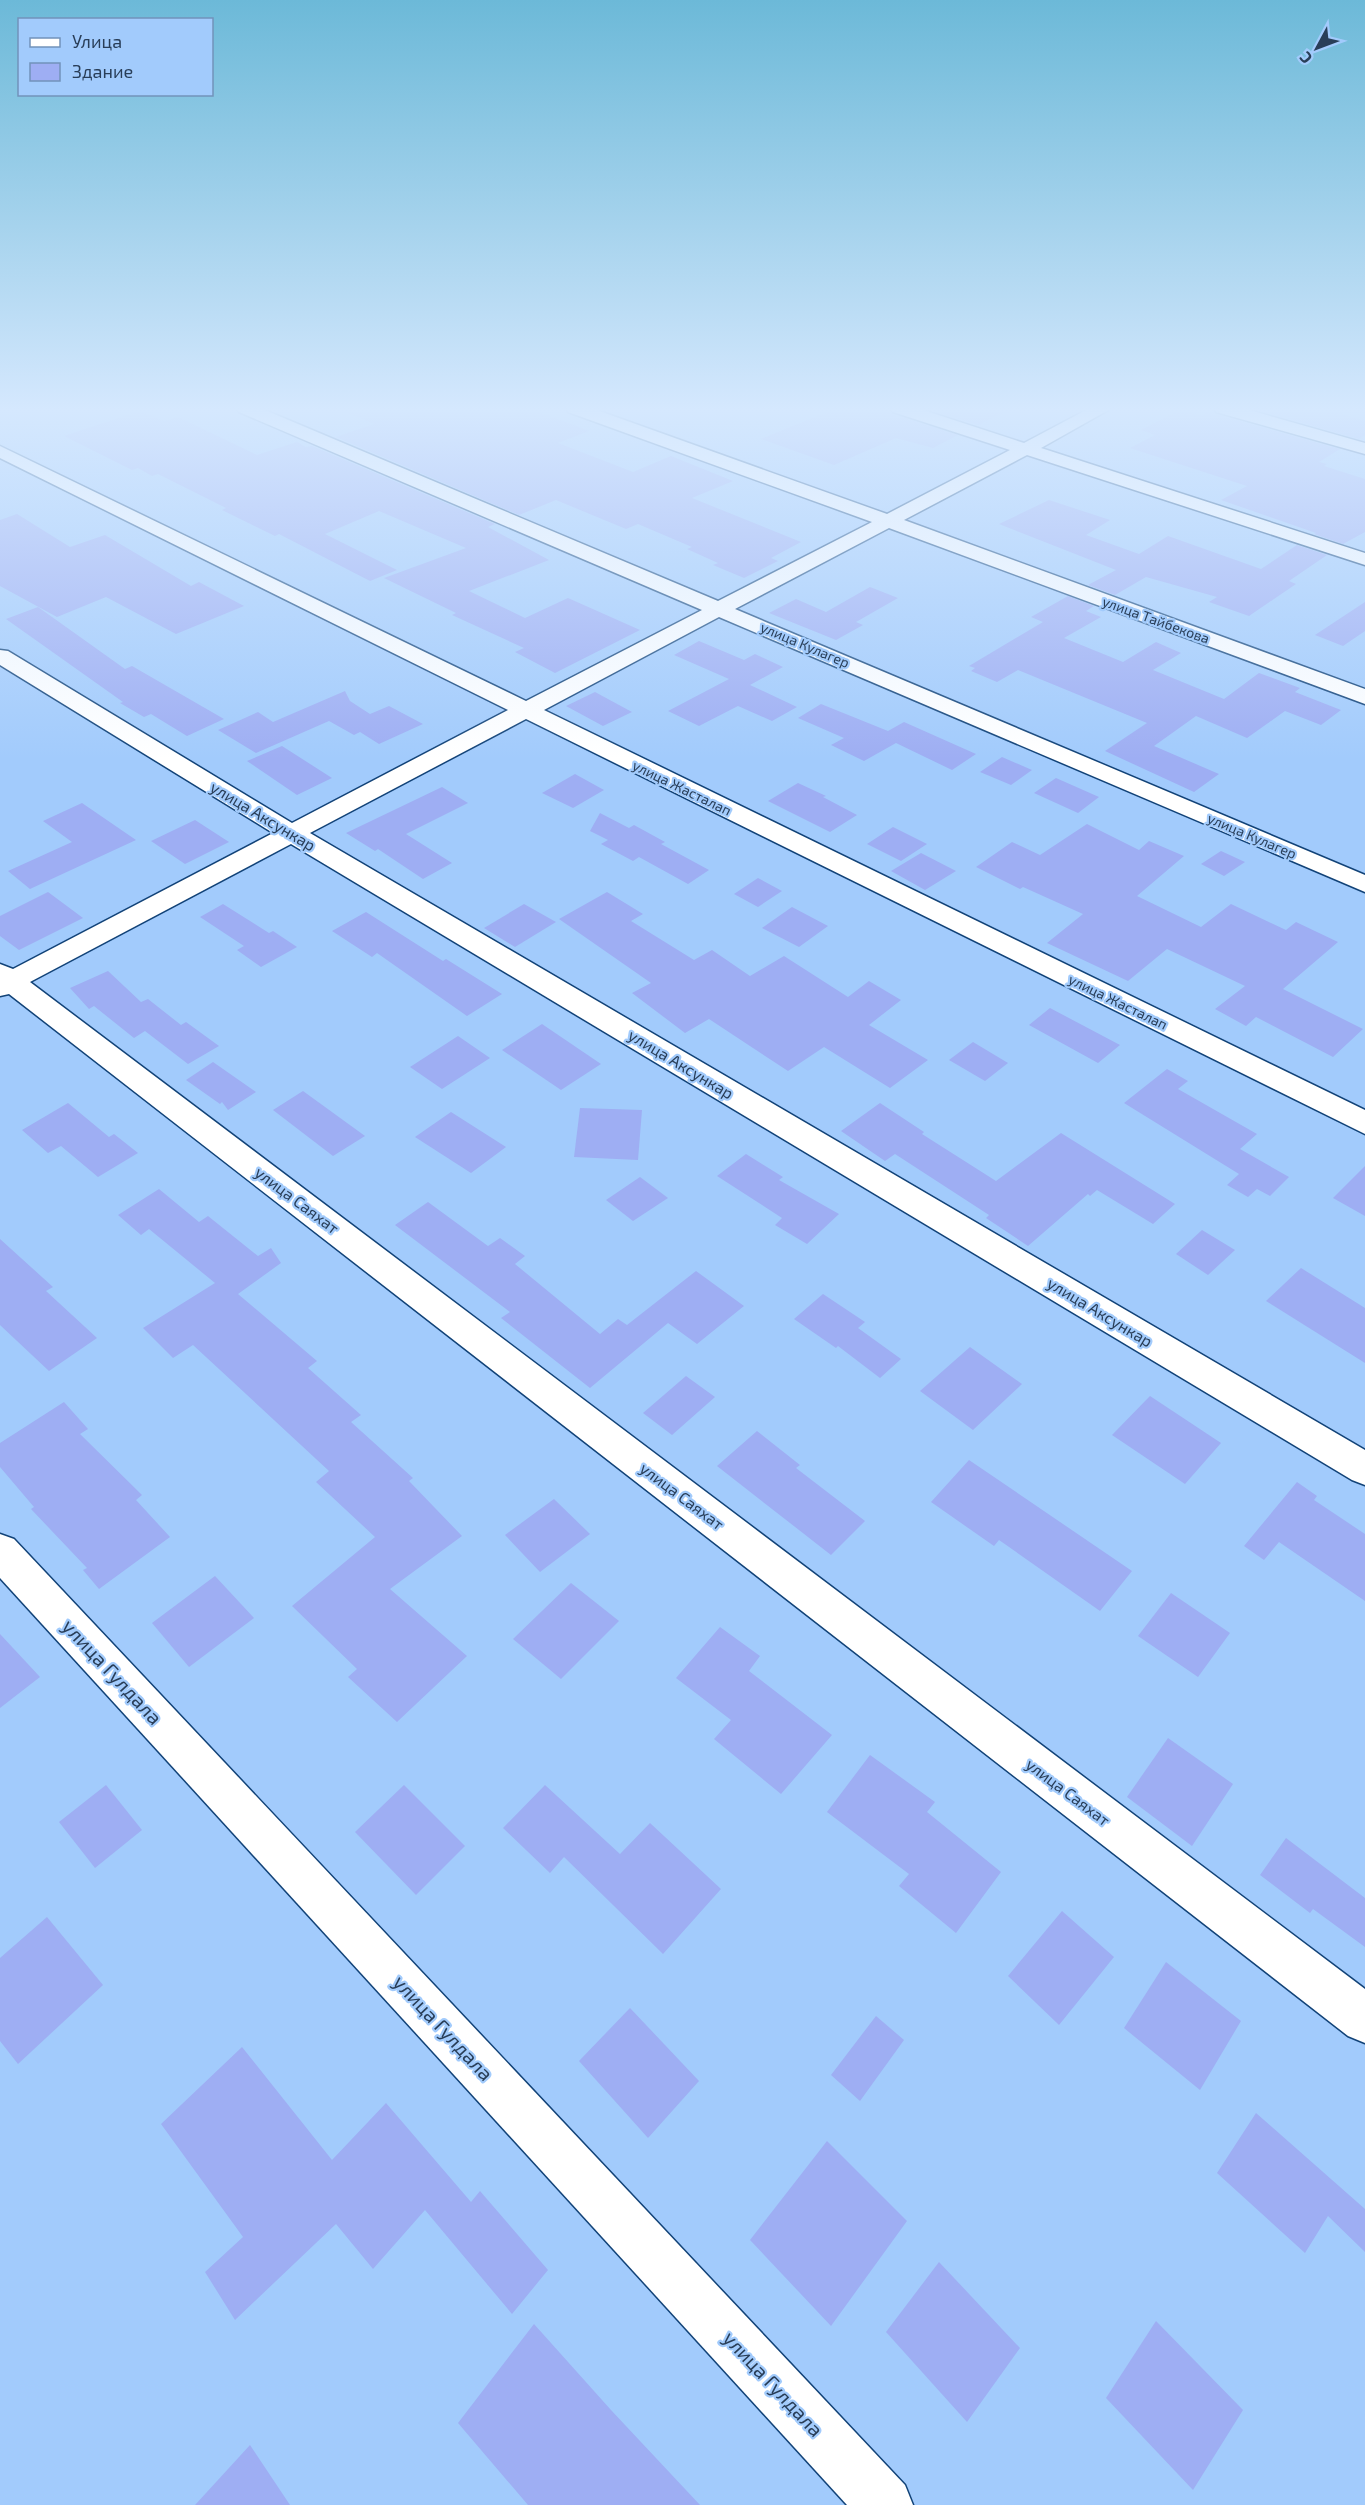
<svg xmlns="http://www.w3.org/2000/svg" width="1365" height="2505" viewBox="0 0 1365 2505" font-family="'Exo 2',sans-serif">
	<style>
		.building { fill: #9eaef3 }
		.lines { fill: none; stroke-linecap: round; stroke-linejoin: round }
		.minor-casing { stroke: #124378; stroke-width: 3 }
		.minor { fill: #fff; fill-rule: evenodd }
		.labels { text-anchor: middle; stroke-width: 4.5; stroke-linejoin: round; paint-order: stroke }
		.far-street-label { font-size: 14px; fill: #293e58; stroke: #a2cbfc }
		.street-label { font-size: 16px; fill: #293e58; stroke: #a2cbfc }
		.near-street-label { font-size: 20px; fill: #293e58; stroke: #a2cbfc }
	</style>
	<rect width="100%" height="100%" fill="#a2cbfc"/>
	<!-- building -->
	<g class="building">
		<path d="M337,408H528L589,431L558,443L633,472L671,456L733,481L692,498L801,542L771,558L778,561L744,578L713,565L718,563L687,549L692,547L638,524L626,529L556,500L519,515L336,437L374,424Z"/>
		<path d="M837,408H889L892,414L958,435L933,448L896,438L834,465L761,439Z"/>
		<path d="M925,408H1012L978,425Z"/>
		<path d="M1205,408H1212L1215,414L1340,449L1319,462L1327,464L1324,466L1365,479V532L1343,544L1314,534L1316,533L1221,500L1247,486L1130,448L1155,435L1141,430L1181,409L1204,416Z"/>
		<path d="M1251,408H1323L1365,421V435L1359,439Z"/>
		<path d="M140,411L165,421L178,417L257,455L297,442L306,447L312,446L495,524L488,527L549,560L469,591L525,618L568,598L640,630L555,673L515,652L524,648L452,615L456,613L384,578L466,548L379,511L325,534L397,570L370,581L279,534L275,536L222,510L226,508L158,474L152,476L138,468L132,470L64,436Z"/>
		<path d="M1049,500L1110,520L1086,535L1139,554L1168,536L1261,569L1297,545L1327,555L1289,581L1296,584L1249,616L1209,602L1217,597L1146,577L1115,595L1088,585L1116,570L999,524Z"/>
		<path d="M17,514L70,547L105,535L191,586L199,582L244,606L176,634L106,597L57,617L0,586V520Z"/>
		<path d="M870,587L898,598L856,622L863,625L836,640L769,613L796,599L826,612Z"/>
		<path d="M1068,596L1094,606L1086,611L1101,617L1064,638L1123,662L1156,642L1181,653L1153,670L1224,699L1259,673L1300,688L1295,692L1341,710L1321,725L1285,711L1247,738L1196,716L1154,746L1219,774L1194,792L1105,751L1147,723L1018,670L997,682L971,671L975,668L969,666L1043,622L1031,617Z"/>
		<path d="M1365,602V631L1343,646L1315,635Z"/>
		<path d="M38,607L125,669L132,666L224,719L187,736L151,714L144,717L120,703L123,702L6,619Z"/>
		<path d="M699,641L744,660L755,654L783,667L750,685L797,707L772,721L738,706L699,726L668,711L729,679L674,655Z"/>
		<path d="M345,691L350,701L370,714L389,706L423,724L379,744L360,732L354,735L329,721L256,753L218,730L258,712L273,722Z"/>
		<path d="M595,692L632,712L603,726L566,706Z"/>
		<path d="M821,704L888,731L904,722L976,754L952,770L896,743L864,761L831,745L844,738L798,718Z"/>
		<path d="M282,746L332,778L297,795L247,761Z"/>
		<path d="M1002,757L1032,770L1011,785L980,772Z"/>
		<path d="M575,774L604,790L573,808L542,793Z"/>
		<path d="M1056,778L1099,797L1078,813L1034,793Z"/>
		<path d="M798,783L826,796L823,797L857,815L830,832L768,801Z"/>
		<path d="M442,787L468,803L406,834L452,863L423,879L378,849L375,851L346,833Z"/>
		<path d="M82,803L136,840L30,889L8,871L72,842L43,821Z"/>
		<path d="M600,813L629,828L634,825L665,842L661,844L709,870L688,884L639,857L633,861L601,844L608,840L590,831Z"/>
		<path d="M195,820L229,842L185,864L151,841Z"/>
		<path d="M1087,824L1139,850L1149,841L1184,856L1137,896L1201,927L1231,904L1286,930L1296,922L1338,942L1283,989L1363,1029L1333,1057L1256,1017L1246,1026L1215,1009L1245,986L1167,949L1128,981L1047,943L1083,914L1023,887L1020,889L976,867L1012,842L1040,855Z"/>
		<path d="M893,827L927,844L901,861L867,844Z"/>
		<path d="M1221,851L1245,862L1224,876L1201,864Z"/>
		<path d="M921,853L956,871L925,890L891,871Z"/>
		<path d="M758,878L782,891L758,907L734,894Z"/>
		<path d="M48,892L83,918L19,950L0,936V916Z"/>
		<path d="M607,892L643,914L631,921L694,960L712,950L750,976L784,956L848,997L869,981L901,1000L869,1025L928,1060L890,1088L824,1047L788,1071L709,1019L685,1033L632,993L651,983L559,919Z"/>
		<path d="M223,904L269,933L273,931L297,947L261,967L237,950L244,946L200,917Z"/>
		<path d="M524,904L556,922L515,947L484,928Z"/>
		<path d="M792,907L828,926L799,947L762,928Z"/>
		<path d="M366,912L443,961L446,959L502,994L467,1016L377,953L372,957L332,931Z"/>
		<path d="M108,971L141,1002L148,999L181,1025L186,1022L219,1046L188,1064L145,1031L134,1038L94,1006L89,1009L70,988Z"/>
		<path d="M1050,1008L1120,1045L1098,1063L1029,1025Z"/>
		<path d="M542,1024L601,1064L561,1090L502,1050Z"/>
		<path d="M458,1036L490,1058L442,1089L410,1067Z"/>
		<path d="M973,1042L1008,1063L985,1081L949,1060Z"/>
		<path d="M213,1062L256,1092L228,1110L222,1102L220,1104L186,1080Z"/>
		<path d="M1167,1069L1188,1081L1178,1089L1257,1134L1240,1149L1289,1177L1270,1196L1257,1189L1248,1197L1227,1185L1239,1174L1124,1103Z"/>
		<path d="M303,1091L365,1136L333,1156L273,1110Z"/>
		<path d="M68,1103L109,1137L114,1134L138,1153L98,1177L61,1146L48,1153L22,1130Z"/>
		<path d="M880,1103L924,1132L922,1134L996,1181L1061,1133L1175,1204L1153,1224L1097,1190L1090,1196L1088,1194L1028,1246L986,1218L989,1215L895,1154L885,1161L841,1131Z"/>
		<path d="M580,1108L642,1110L638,1160L574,1157Z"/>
		<path d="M451,1112L506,1147L471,1173L415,1137Z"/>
		<path d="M746,1154L783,1177L779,1180L839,1214L807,1244L775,1225L782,1218L717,1176Z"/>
		<path d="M1365,1166V1216L1333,1198Z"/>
		<path d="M640,1177L668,1198L633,1221L606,1200Z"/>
		<path d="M159,1189L199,1222L208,1216L258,1256L271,1248L281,1263L238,1294L317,1361L308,1368L361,1415L351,1422L413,1478L409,1481L462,1536L390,1589L467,1656L397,1722L348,1677L357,1669L292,1606L375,1537L316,1482L329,1471L193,1345L173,1358L143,1328L215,1283L149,1229L141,1235L118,1215Z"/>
		<path d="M428,1202L488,1246L500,1238L525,1256L515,1264L600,1334L618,1319L627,1325L696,1271L744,1306L697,1344L668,1323L590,1388L501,1318L510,1312L395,1225Z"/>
		<path d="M1202,1230L1235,1250L1208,1275L1176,1254Z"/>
		<path d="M0,1239L53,1287L46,1291L97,1338L49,1371L0,1325Z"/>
		<path d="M1301,1268L1365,1308V1363L1266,1301Z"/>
		<path d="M823,1294L865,1322L858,1328L901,1359L880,1378L838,1346L836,1348L794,1319Z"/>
		<path d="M970,1347L1022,1384L973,1430L920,1391Z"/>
		<path d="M686,1376L715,1397L672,1435L643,1413Z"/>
		<path d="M1150,1396L1221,1443L1185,1484L1112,1435Z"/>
		<path d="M64,1402L88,1429L80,1434L142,1495L136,1500L170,1537L99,1589L83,1570L87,1568L31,1509L34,1507L0,1467V1443Z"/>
		<path d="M757,1431L800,1465L796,1468L865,1521L831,1555L717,1466Z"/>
		<path d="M969,1460L1132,1571L1100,1611L999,1540L994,1546L931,1502Z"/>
		<path d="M1297,1482L1317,1496L1314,1500L1365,1534V1601L1279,1542L1264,1560L1244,1546Z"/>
		<path d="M554,1499L590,1534L540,1572L505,1535Z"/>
		<path d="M215,1576L254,1618L189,1667L152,1623Z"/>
		<path d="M571,1583L619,1621L561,1679L513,1639Z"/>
		<path d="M1171,1593L1230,1633L1198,1677L1138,1636Z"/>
		<path d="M720,1627L760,1656L749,1671L832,1735L781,1794L714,1739L731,1720L676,1678Z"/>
		<path d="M0,1634L40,1677L0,1708Z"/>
		<path d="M1168,1738L1233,1784L1192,1846L1127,1797Z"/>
		<path d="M870,1755L935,1802L927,1812L1001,1872L956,1933L899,1886L909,1874L827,1812Z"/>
		<path d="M106,1785L142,1830L95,1868L59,1822Z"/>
		<path d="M404,1785L465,1846L416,1895L355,1832Z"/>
		<path d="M545,1785L620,1854L650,1823L721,1889L663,1954L564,1857L550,1873L503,1828Z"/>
		<path d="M1286,1838L1365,1898V1947L1313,1909L1310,1913L1260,1875Z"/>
		<path d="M1062,1911L1114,1957L1059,2025L1008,1976Z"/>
		<path d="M47,1917L103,1985L18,2064L0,2041V1958Z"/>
		<path d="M1166,1962L1241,2021L1200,2090L1124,2028Z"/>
		<path d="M630,2008L699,2081L648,2138L579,2061Z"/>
		<path d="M876,2016L904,2040L860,2101L831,2075Z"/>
		<path d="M242,2047L332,2160L386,2103L471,2202L480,2191L548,2270L512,2314L425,2210L373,2269L336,2224L235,2320L205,2272L243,2237L161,2124Z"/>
		<path d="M1256,2113L1365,2209V2252L1328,2216L1305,2253L1217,2173Z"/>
		<path d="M827,2141L907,2221L831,2326L750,2240Z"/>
		<path d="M939,2262L1020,2348L967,2422L886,2332Z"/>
		<path d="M1156,2321L1243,2410L1193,2490L1106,2398Z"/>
		<path d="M534,2324L611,2410L700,2505H528L458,2423Z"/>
		<path d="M250,2445L290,2505H195Z"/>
	</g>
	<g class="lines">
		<defs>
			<g id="minor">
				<path d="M237,408H260L718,601L872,522L568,412L566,408H591L887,514L1010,450L893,412L891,408H917L1024,443L1090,408H1112L1041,448L1365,553V565L1027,455L904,520L1365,689V704L889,528L735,609L1365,875V892L719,617L544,710L1365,1110V1134L526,719L310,833L1365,1450V1485L1352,1480L291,844L30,982L1365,1989V2043L1348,2036L9,994L0,996V964L13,969L273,833L0,665V650L8,651L292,823L508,710L0,458V446L526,701L702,610L239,412Z"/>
				<path d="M1214,408H1242L1365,443V454L1216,412Z"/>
				<path d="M0,1534L14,1539L905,2485L913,2505H847L0,1578Z"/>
			</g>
		</defs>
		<!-- minor casing -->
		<use href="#minor" class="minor-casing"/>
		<!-- minor -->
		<use href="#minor" class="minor"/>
	</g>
	<!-- sky -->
	<linearGradient id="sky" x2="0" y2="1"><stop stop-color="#6cb9d8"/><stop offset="0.54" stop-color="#d5e8fe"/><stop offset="1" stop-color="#d5e8fe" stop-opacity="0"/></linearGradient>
	<rect width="1365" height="759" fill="url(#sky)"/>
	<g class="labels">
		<!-- far-street labels -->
		<g class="far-street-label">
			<text transform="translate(1156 620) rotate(20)" y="5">улица Тайбекова</text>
			<text transform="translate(805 645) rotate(23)" y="5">улица Кулагер</text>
			<text transform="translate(682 788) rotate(26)" y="5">улица Жасталап</text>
			<text transform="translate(1252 836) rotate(23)" y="5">улица Кулагер</text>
			<text transform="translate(1118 1002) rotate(26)" y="5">улица Жасталап</text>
		</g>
		<!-- street labels -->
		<g class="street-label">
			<text transform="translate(263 816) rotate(31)" y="6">улица Аксункар</text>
			<text transform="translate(681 1064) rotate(31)" y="6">улица Аксункар</text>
			<text transform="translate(297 1200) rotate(37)" y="6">улица Саяхат</text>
			<text transform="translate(1100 1312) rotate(31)" y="6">улица Аксункар</text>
			<text transform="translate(682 1496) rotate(37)" y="6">улица Саяхат</text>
			<text transform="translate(1068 1792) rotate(37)" y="6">улица Саяхат</text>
		</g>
		<!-- near-street labels -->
		<g class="near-street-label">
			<text transform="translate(112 1672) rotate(47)" y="7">улица Гулдала</text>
			<text transform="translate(443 2028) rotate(47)" y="7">улица Гулдала</text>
			<text transform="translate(773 2384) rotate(47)" y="7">улица Гулдала</text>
		</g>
	</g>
	<!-- legend -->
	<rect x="18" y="18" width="195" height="78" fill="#a2cbfc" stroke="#7293ba" stroke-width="1.5"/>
	<rect x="30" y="38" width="30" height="9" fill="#ffffff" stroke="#7293ba" stroke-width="1.5"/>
	<text x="72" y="48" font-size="18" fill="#293e58">Улица</text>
	<rect x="30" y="63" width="30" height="18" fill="#9eaef3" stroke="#7293ba" stroke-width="1.5"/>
	<text x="72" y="78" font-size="18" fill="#293e58">Здание</text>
	<!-- north arrow -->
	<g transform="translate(1317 48) rotate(229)" stroke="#a2cbfc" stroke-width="4.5" paint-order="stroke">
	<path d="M0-4.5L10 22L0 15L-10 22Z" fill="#293e58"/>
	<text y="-9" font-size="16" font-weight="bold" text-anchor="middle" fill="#293e58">С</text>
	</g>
</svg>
